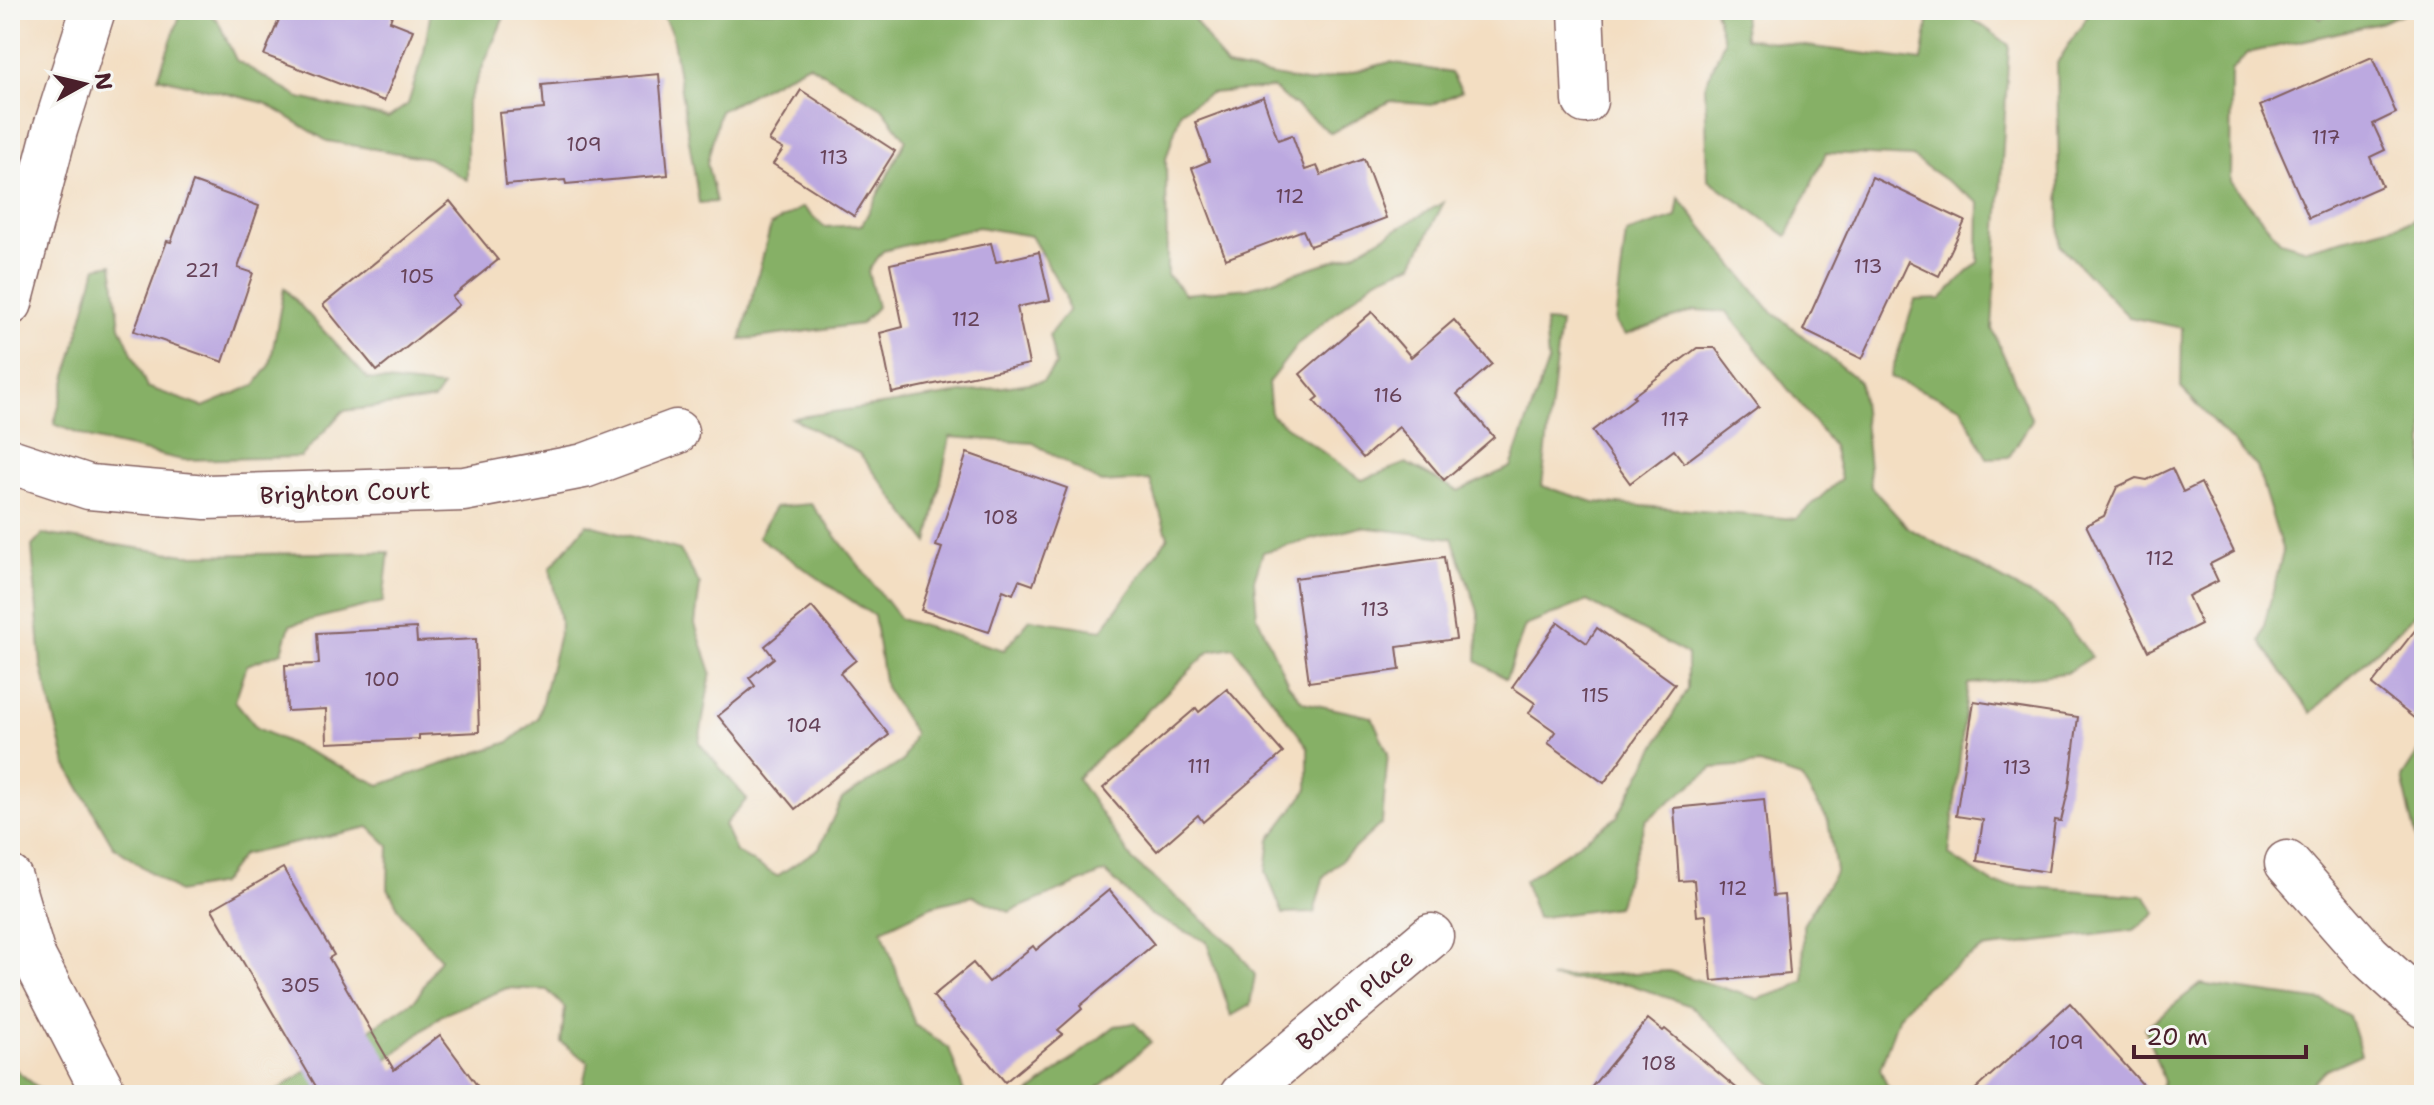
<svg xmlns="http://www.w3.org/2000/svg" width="2434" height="1105" viewBox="0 0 2434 1105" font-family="'Shantell Sans',sans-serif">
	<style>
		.forest { fill: #86b066; stroke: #686848; stroke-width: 2 }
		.building { fill: #bca9e0 }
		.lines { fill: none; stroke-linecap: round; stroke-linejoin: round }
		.minor-casing { stroke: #856260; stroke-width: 47 }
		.minor { stroke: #fff; stroke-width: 44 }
		.labels { text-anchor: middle; stroke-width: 8; stroke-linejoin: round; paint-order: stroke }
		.number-label { font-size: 20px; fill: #664258 }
		.street-label { font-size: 24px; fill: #4a1f2b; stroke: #f6f6f2 }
	</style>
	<rect width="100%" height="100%" fill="#f6f6f2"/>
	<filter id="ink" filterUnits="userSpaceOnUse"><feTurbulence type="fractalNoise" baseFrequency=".0125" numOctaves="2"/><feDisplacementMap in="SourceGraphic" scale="16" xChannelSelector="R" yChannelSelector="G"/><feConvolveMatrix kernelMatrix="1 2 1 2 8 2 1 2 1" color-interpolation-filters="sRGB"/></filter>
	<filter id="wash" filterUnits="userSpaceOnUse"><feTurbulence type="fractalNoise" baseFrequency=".006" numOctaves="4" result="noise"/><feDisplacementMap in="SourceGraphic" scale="32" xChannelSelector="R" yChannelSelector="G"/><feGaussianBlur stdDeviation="1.8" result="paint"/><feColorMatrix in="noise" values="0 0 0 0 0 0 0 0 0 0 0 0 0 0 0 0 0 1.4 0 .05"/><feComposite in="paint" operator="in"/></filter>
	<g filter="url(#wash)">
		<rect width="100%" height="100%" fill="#f3dec2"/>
		<!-- forest -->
		<g class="forest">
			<path d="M182,10H200L217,19L236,60L300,98L388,118L408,104L424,52L431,10H507L467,104V180L428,158L327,141L265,103L158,77Z"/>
			<path d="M660,10H1188L1227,67L1311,83L1390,62L1451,73L1462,91L1432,105L1390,101L1331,133L1272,88L1211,93L1181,111L1166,159L1167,275L1185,294L1249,288L1353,254L1444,202L1413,264L1376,279L1298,344L1268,383L1271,415L1362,480L1406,463L1458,491L1511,467L1548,362L1545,322L1560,323L1542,486L1594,502L1796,519L1841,479L1833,446L1727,312L1695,310L1625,335L1615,323L1626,233L1676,217L1679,198L1768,308L1860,382L1871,487L1908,528L2053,607L2092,657L2066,673L1968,684L1949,855L1994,884L2145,896L2156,913L2134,930L1982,949L1926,986L1899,1015L1880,1069L1891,1095H1783L1691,1006L1629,984L1549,978L1669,971L1758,999L1789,989L1804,980L1803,925L1836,871L1828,820L1801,778L1760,764L1713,768L1646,820L1617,907L1537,918L1524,881L1617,817L1687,689V654L1587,601L1525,626L1506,679L1477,661L1479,614L1452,538L1361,527L1263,552L1254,580L1257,616L1288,684L1303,702L1372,717L1388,753L1382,823L1324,876L1314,913L1283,914L1266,872L1270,839L1308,789V747L1233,647L1210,651L1077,778L1133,861L1235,947L1255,975L1250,1005L1231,1016L1207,942L1151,915L1105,872L1009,912L973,896L932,906L882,930L915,1025L949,1048L965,1095H569L583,1084L588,1062L561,1042L565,1008L547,990L507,988L442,1015L343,1095H270L416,999L440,958L402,915L388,888L389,846L369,827L242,855L220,884L178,892L113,846L66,764L41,665L32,546L43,534L185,555L389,552L383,602L290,625L282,652L247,665L235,701L257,728L380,785L509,742L538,718L561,626L550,568L587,524L680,550L700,585L695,624L711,672L699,743L747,799L724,825L736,852L777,876L819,848L842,799L903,761L914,733L885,687L874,616L758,537L775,507L811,504L900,619L1004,650L1030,619L1102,630L1168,537L1150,480L1101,483L1033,443L950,437L928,543L860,454L792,418L1043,381L1056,365L1049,335L1068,311L1065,294L1031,236L978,227L883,251L868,271L877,307L861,324L741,340L771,225L803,207L824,227L862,225L906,140L882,108L808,64L720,111L707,163L716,202L699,203L672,34Z"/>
			<path d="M1715,10H1743L1745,38L1922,61L1930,10C1969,10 1978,23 2009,45L1992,329L2032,420L2009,457L1987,458L1961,407L1890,377L1915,300L1941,299L1978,262L1979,203L1912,157L1826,153L1787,236L1708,179L1705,86L1724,41Z"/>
			<path d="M2091,10H2311L2321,18L2334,10H2411L2380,23L2248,53L2231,71L2230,181L2280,241L2306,249L2411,221L2424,206V606L2311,713L2260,641L2283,552L2257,467L2181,388L2182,328L2129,317L2060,245L2057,63Z"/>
			<path d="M112,264L120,326L147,387L203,407L255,385L270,365L284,288L368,379L443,387L434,400L343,411L301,457L182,460L91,439L54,424L96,267Z"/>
			<path d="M2420,750H2424V871L2402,778Z"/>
			<path d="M2200,984L2323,1001L2349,1016L2361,1054L2326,1070L2299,1095H2155L2164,1082L2145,1028Z"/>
			<path d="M1135,1023L1151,1042L1090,1095H1027L1115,1026Z"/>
			<path d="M10,1065L47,1095H10Z"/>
		</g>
		<g id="blocks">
			<!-- building -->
			<g class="building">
				<path d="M283,10H394L390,21L413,30L384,101L264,55Z"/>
				<path d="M2372,57L2396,113L2373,124L2385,150L2370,157L2382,186L2309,218L2260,106Z"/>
				<path d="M659,74L668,175L566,184L565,180L506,185L499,113L544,109L542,85Z"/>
				<path d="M801,90L895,151L854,216L773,164L783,149L769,141Z"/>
				<path d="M1263,97L1278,140L1292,135L1305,170L1317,166L1321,175L1364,159L1386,218L1310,246L1303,230L1226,259L1192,168L1209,161L1195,122Z"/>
				<path d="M1872,177L1965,221L1939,276L1908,261L1862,359L1803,330Z"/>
				<path d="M193,182L259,206L238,268L253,273L223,362L134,331L167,241L171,242Z"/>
				<path d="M450,201L498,260L452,297L459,305L377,371L323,305Z"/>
				<path d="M991,243L996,262L1039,252L1050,300L1017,307L1029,364L892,393L880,333L903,327L890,264Z"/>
				<path d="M1372,312L1411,357L1454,320L1492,364L1457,394L1494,437L1444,480L1399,427L1363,458L1314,401L1319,397L1300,374Z"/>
				<path d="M1697,348H1715L1759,407L1684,463L1674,450L1630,483L1592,431L1635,398L1633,396Z"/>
				<path d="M967,453L1067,488L1033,585L1019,580L1013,594L1003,590L989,632L921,610L942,548L936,546Z"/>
				<path d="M2172,468L2183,492L2201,483L2234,552L2210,564L2218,581L2188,596L2201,624L2148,651L2086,525L2104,516L2117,487L2136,478L2147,480Z"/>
				<path d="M1444,557L1456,639L1397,647L1400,670L1309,682L1295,578Z"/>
				<path d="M812,607L856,660L840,673L889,735L795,809L718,716L755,686L749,678L774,658L765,646Z"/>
				<path d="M2424,619V726L2372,685Z"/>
				<path d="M1558,622L1587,643L1597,628L1675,684L1604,783L1548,743L1556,732L1529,713L1535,703L1512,687Z"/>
				<path d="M416,628L417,642L476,639L479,732L419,735V739L327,743L326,709L287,711L285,665L319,664L317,633Z"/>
				<path d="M1227,689L1283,753L1203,822L1198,815L1157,851L1103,788L1196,708L1199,712Z"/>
				<path d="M1974,701L2078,717L2069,787L2061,821L2055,820L2048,872L1977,861L1983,820L1956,816Z"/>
				<path d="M1764,799L1773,896L1784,895L1790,974L1712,981L1706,915L1697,916L1694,880L1679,881L1674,808Z"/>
				<path d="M283,868L334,955L329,958L394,1070L440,1035L484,1095H321L212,909Z"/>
				<path d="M1109,890L1154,944L1080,1006L1082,1009L1058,1030L1063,1034L1005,1082L933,996L973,963L989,982L1033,946L1036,950Z"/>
				<path d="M2070,1003L2152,1095H1969Z"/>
				<path d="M1648,1019L1663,1031L1665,1029L1745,1095H1585Z"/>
			</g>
		</g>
	</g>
	<g filter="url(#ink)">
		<use href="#blocks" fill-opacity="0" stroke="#856260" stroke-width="2"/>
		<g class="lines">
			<defs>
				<g id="minor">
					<path d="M1581,10L1585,101"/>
					<path d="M10,303L55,130L93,10"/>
					<path d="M10,461L89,487L206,497L464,489L584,466L676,432"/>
					<path d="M2287,863L2369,956L2424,1006"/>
					<path d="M10,878L33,956L105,1095"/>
					<path d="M1242,1095L1431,936"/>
				</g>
			</defs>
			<!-- minor casing -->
			<use href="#minor" class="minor-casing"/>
			<!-- minor -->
			<use href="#minor" class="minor"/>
		</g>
	</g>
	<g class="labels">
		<!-- number labels -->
		<g class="number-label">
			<text x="2326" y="144">117</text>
			<text x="584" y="151">109</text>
			<text x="834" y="164">113</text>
			<text x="1290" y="203">112</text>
			<text x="1868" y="273">113</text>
			<text x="202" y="277">221</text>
			<text x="417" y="283">105</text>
			<text x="966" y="326">112</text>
			<text x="1388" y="402">116</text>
			<text x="1675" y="426">117</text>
			<text x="1001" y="524">108</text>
			<text x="2160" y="565">112</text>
			<text x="1375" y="616">113</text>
			<text x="382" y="686">100</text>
			<text x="1595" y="702">115</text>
			<text x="804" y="732">104</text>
			<text x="1199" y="773">111</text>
			<text x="2017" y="774">113</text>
			<text x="1733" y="895">112</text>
			<text x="300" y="992">305</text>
			<text x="2066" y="1049">109</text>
			<text x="1659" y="1070">108</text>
		</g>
		<!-- street labels -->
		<g class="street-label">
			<text transform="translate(345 493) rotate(-2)" y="8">Brighton Court</text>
			<text transform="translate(1355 1000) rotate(-40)" y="8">Bolton Place</text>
		</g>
	</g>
	<!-- margin -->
	<rect width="2434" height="1105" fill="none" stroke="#f6f6f2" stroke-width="40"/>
	<!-- north arrow -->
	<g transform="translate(84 84) rotate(82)" stroke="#f6f6f2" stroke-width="6" paint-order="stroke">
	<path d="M0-6L14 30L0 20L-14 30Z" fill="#4a1f2b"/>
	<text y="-12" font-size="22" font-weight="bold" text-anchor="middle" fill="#4a1f2b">N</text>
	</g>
	<!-- scale -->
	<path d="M2134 1045v12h172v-12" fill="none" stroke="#4a1f2b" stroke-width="4"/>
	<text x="2146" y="1045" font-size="24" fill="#4a1f2b" stroke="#f6f6f2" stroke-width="6" paint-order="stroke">20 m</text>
</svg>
